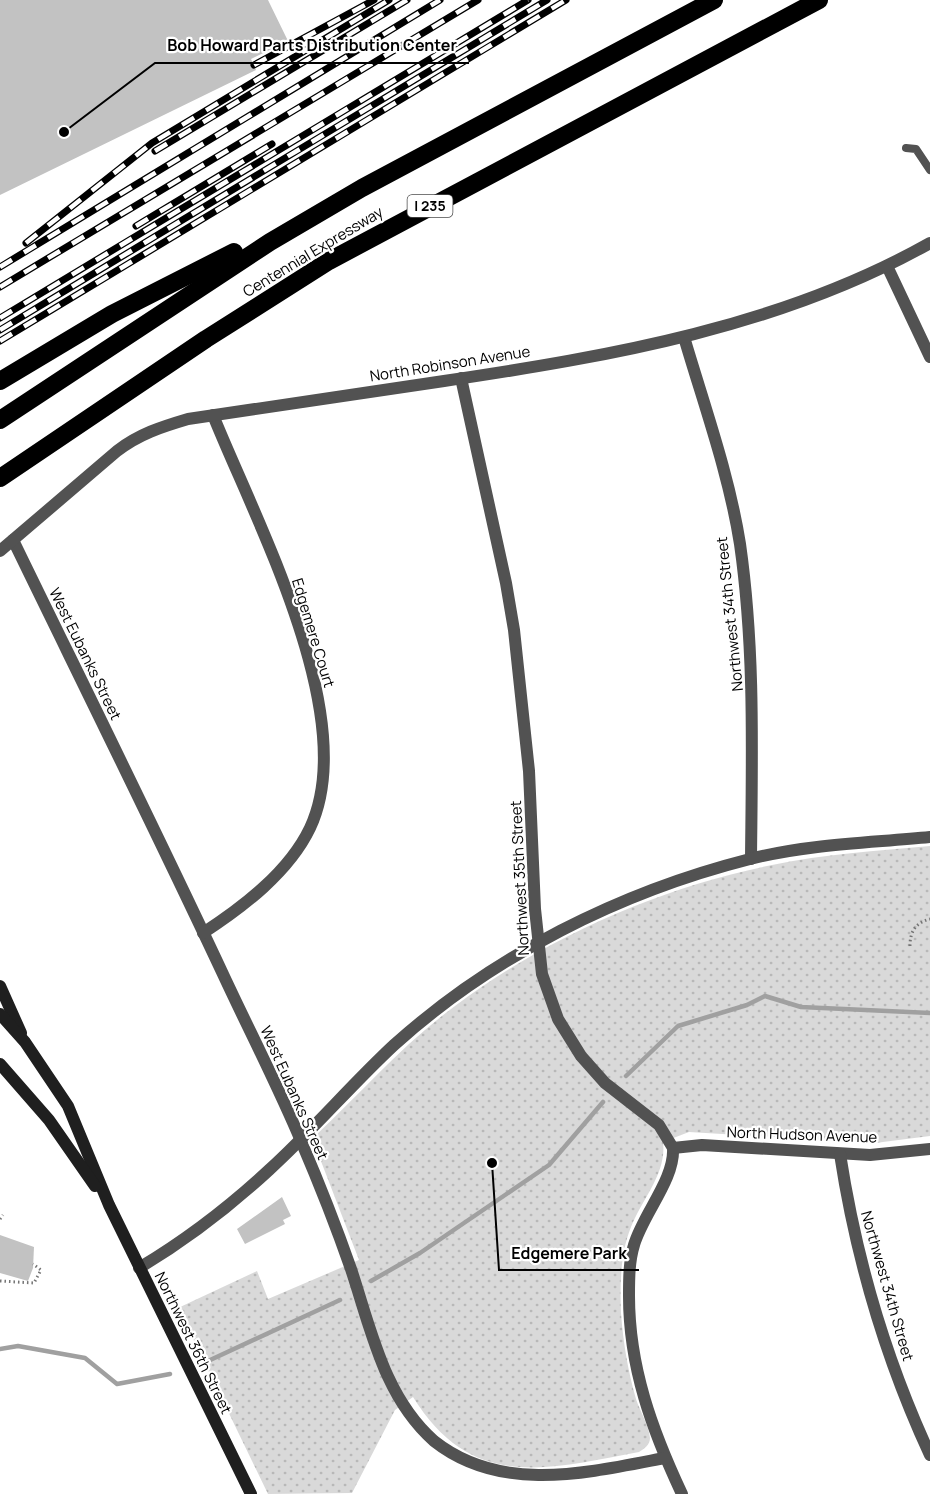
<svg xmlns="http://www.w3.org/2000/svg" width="930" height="1494" viewBox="0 0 930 1494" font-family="Manrope,sans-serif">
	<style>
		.park { fill: url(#park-dots) }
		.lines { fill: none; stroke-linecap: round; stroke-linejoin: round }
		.stream { stroke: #a0a0a0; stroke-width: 4.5 }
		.building { fill: #c2c2c2 }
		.path { stroke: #747474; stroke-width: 3; stroke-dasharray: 1.5 3; stroke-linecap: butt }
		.service { stroke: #525252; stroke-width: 8 }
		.minor { stroke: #525252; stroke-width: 12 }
		.tertiary { stroke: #525252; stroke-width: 12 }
		.secondary { stroke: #1f1f1f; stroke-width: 12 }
		.motorway { stroke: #000; stroke-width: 18 }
		.rail-casing { stroke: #000; stroke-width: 7 }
		.rail { stroke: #fff; stroke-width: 4.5; stroke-dasharray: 14; stroke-linecap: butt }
		.labels { text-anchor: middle; stroke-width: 4.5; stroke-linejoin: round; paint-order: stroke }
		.shield { fill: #fff; stroke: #4c4c4c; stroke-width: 1.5 }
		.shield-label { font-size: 14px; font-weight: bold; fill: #000 }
		.street-label { font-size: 15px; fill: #000; stroke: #fff }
		.leader { fill: none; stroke: #000; stroke-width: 2 }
		.callout-dot { fill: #000; stroke: #fff; stroke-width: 2 }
		.callout-label { font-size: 16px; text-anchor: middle; font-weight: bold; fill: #000; stroke: #fff; stroke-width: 4.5; stroke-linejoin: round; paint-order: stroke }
	</style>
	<defs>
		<pattern id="park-dots" width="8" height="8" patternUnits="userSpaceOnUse" patternTransform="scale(1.5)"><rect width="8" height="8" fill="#d9d9d9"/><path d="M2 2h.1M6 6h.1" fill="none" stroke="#b8b8b8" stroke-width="1.8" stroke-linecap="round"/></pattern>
	</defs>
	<rect width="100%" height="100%" fill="#fff"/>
	<!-- park -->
	<path class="park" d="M930,846V1136L875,1143L689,1132L663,1142C667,1173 642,1199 631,1227C620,1254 620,1284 621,1313C623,1341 628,1372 636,1399C640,1411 649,1426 650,1438C650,1445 644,1449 639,1452C547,1469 472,1492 413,1397L395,1410L352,1493L268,1494L178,1308L257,1271L268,1299L359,1260L314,1143L315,1136C362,1092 403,1044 455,1006C545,938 661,887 772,865C824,854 877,851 930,846Z"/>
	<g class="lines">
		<!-- stream -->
		<g class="stream">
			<path d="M626,1076L678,1026L747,1005L765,996L801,1007L930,1013"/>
			<path d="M371,1281L420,1253L549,1165L603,1102"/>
			<path d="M0,1349L18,1346L85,1358L117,1384L170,1374"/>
			<path d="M208,1361L340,1300"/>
		</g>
	</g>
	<!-- building -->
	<g class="building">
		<path d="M0,0H268L288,41L251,59L256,70L0,195Z"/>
		<path d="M282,1197L291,1216L283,1220L285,1224L245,1244L237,1229Z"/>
		<path d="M0,1235L34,1247L33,1268L28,1281L0,1273Z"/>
	</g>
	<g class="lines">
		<!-- path -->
		<g class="path">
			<path d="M910,946C910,932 915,923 930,919"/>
			<path d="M0,1219L3,1215"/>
			<path d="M0,1281L34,1283L41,1270L33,1264"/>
		</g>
		<!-- service -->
		<path class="service" d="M906,148L916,149L930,170"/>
		<!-- minor -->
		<g class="minor">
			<path d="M887,266L930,357"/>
			<path d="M684,337C704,405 729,474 740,544C755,649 752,753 751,859"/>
			<path d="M461,378L506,583L514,630L529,771L535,909L542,974L558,1019L581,1056L605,1083L659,1125L673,1148C675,1179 643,1214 634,1245C629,1261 629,1279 629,1296C629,1367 652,1430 682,1494"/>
			<path d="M13,540C83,684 154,827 222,972C248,1028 277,1084 301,1141C319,1183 336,1226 351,1269C371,1329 384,1397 434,1441C501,1494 587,1473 665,1458"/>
			<path d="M203,933C243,907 289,872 310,828C362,718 255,520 213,415"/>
			<path d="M673,1148L702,1145L870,1155L930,1149"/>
			<path d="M840,1154C856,1258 886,1360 930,1455"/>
			<path d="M139,1268C186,1240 229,1207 269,1170C313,1130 351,1085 394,1045C494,955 620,892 750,859C808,844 870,843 930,837"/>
		</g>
		<!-- tertiary -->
		<path class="tertiary" d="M0,551L117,451C139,434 161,427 188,419C273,407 358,394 444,381C611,356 781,327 930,243"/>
		<!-- secondary -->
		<g class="secondary">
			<path d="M0,986L21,1033"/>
			<path d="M0,1014L25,1042L68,1106L109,1205L251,1494"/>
			<path d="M0,1064L49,1120L95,1186"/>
		</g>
		<!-- motorway -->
		<g class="motorway">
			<path d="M0,381L112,314L234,252"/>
			<path d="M0,420L270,242L362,188L714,0"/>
			<path d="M0,478L206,339L329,261L819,0"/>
		</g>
		<defs>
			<g id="rail">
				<path d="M254,65L374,0"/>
				<path d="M155,151L407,0"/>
				<path d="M136,226L272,144"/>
				<path d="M26,243L152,143L389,0"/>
				<path d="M0,267L440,0"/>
				<path d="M0,287L478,0"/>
				<path d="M0,318L528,0"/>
				<path d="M0,330L547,0"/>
				<path d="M0,341L566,0"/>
			</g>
		</defs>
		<!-- rail casing -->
		<use href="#rail" class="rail-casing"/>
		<!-- rail -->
		<use href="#rail" class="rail"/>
	</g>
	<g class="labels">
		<!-- shield labels -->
		<rect class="shield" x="407.5" y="195" width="45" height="22" rx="4.5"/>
		<g class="shield-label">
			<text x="430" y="211">I 235</text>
		</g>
		<!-- street labels -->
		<g class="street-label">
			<text transform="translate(313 252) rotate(-31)" y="5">Centennial Expressway</text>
			<text transform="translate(450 364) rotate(-9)" y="5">North Robinson Avenue</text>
			<text transform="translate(730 614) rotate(-96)" y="5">Northwest 34th Street</text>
			<text transform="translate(313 633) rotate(73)" y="5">Edgemere Court</text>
			<text transform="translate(85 654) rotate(64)" y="5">West Eubanks Street</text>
			<text transform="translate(520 878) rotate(-93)" y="5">Northwest 35th Street</text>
			<text transform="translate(294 1093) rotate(66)" y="5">West Eubanks Street</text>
			<text transform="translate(802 1135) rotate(2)" y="5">North Hudson Avenue</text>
			<text transform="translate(887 1286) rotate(74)" y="5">Northwest 34th Street</text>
			<text transform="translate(193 1343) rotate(64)" y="5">Northwest 36th Street</text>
		</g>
	</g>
	<!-- callouts -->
	<path class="leader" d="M64 132L155 63H469M492 1163L499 1270H639"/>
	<g class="callout-dot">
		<circle cx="64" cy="132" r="6"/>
		<circle cx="492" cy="1163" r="6"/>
	</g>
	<g class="callout-label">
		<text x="312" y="51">Bob Howard Parts Distribution Center</text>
		<text x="569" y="1259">Edgemere Park</text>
	</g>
</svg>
